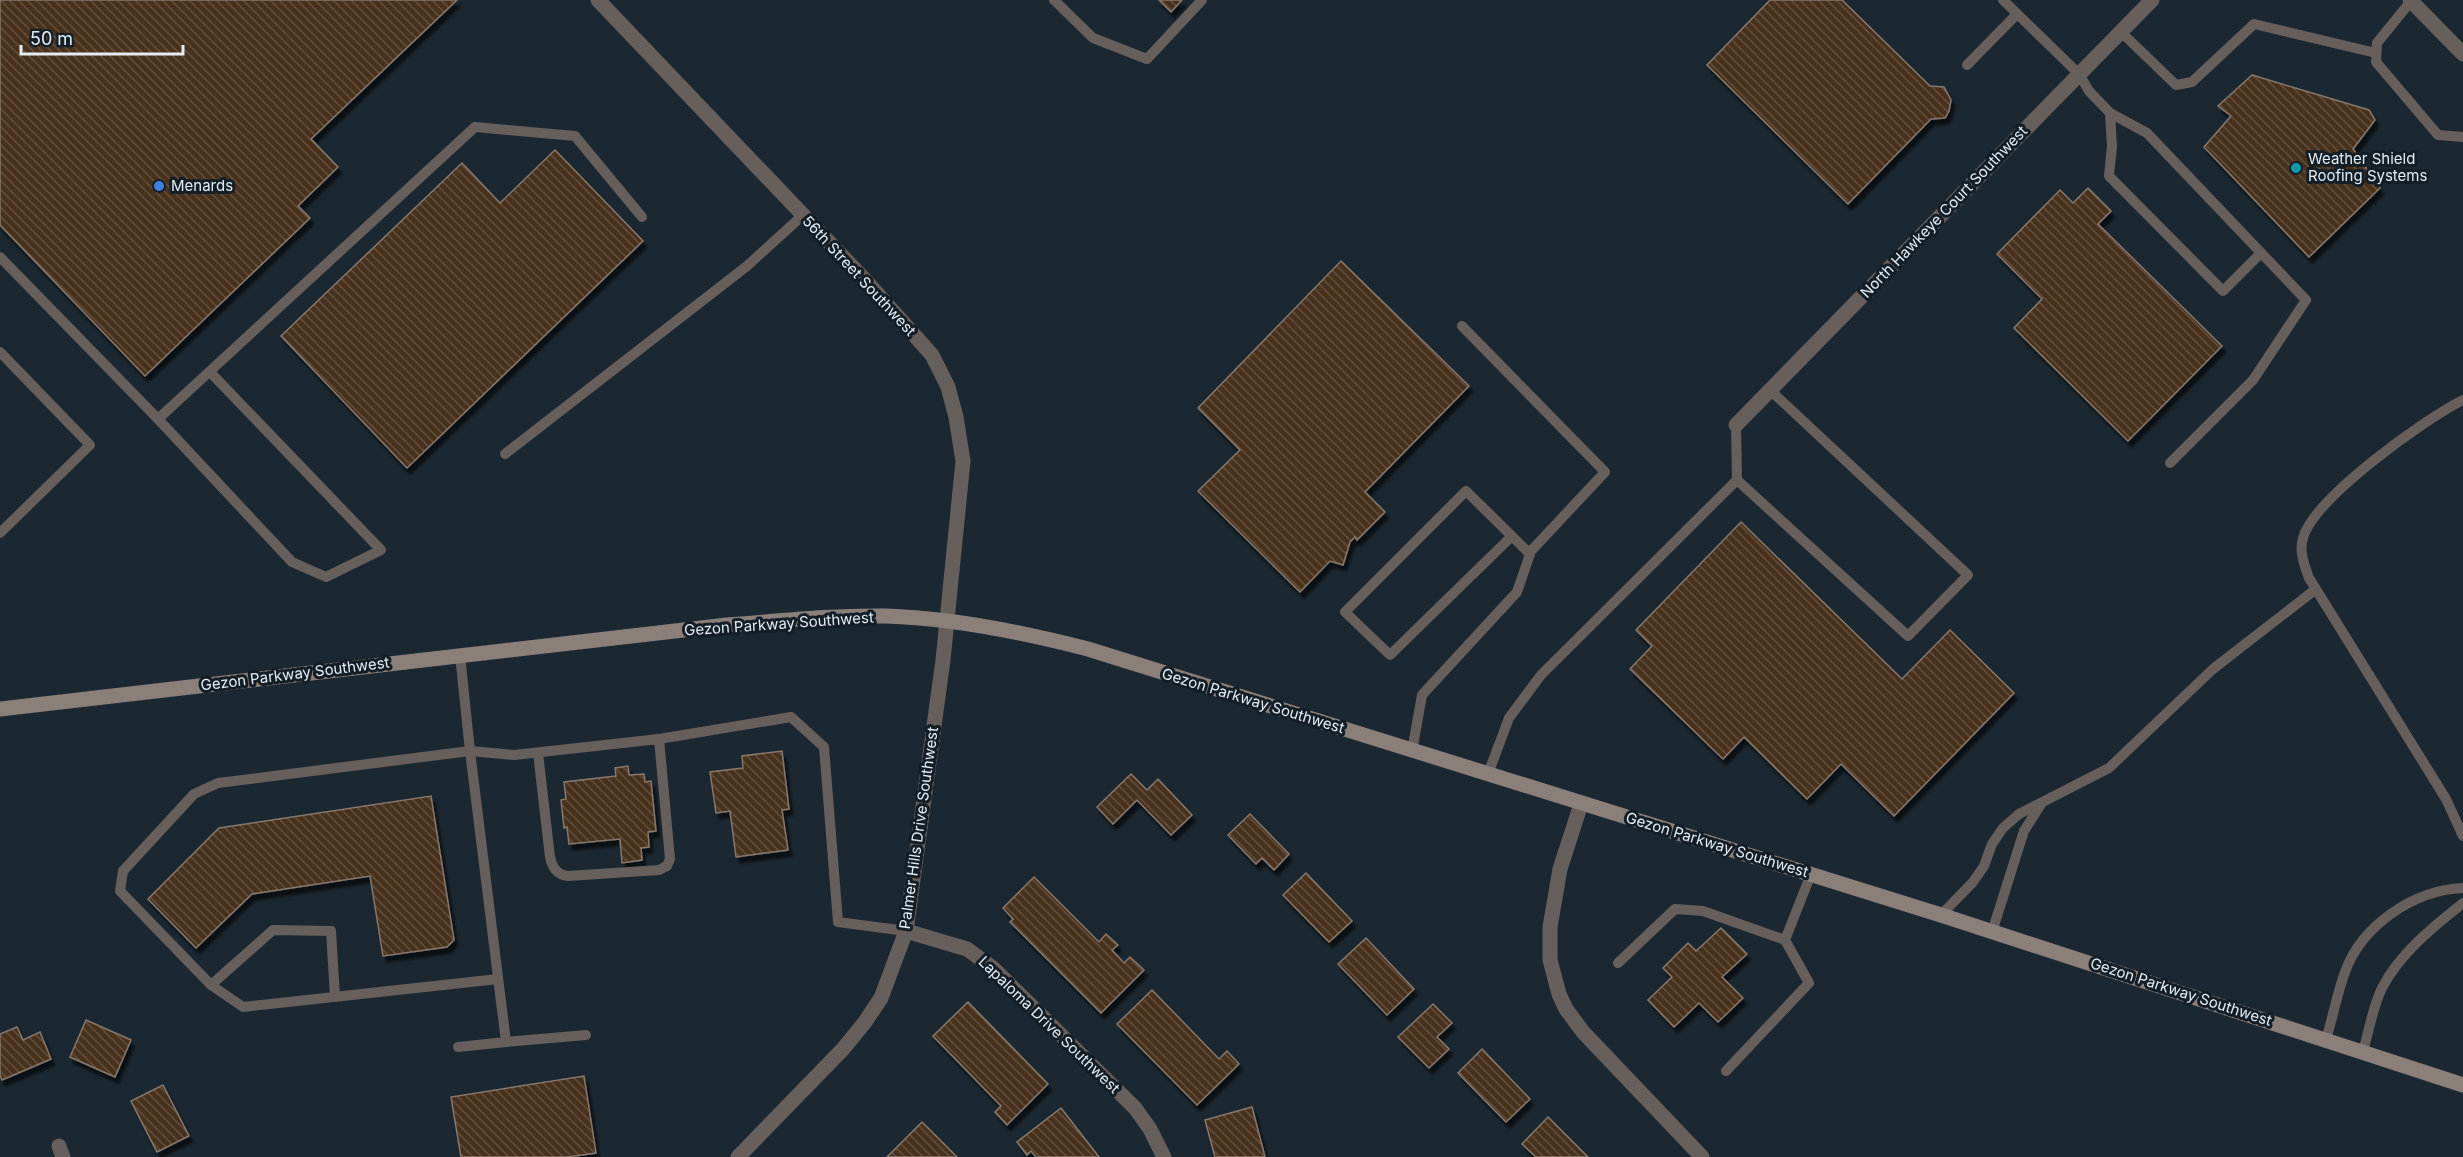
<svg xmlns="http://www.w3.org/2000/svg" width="2463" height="1157" viewBox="0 0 2463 1157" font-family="Inter,sans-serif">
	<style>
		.building { fill: url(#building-back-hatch); stroke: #86786d; stroke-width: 1.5; filter: url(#shadow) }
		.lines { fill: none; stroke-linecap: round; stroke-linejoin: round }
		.lane { stroke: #675f5c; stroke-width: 10 }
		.street { stroke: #675f5c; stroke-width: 15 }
		.secondary { stroke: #8b7f7a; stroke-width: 15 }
		.culture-dot { fill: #0f9aa8; stroke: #131e27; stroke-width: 2 }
		.shop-dot { fill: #3f7fe0; stroke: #131e27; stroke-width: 2 }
		.labels { text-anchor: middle; stroke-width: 6; stroke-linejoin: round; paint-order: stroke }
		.poi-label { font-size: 15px; fill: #e4ecf2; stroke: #131e27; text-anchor: start }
		.street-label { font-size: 15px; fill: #e4ecf2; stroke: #131e27 }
	</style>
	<defs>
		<pattern id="building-back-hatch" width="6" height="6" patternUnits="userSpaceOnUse" patternTransform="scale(1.5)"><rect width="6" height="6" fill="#49321e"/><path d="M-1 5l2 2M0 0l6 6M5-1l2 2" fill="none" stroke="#63503f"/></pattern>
		<filter id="shadow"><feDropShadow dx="3.5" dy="6" stdDeviation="1.5" flood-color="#0009"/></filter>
	</defs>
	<rect width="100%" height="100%" fill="#1c2831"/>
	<!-- building -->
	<g class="building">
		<path d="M0,0H457L311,139L338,167L298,206L310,218L145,376L0,225Z"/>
		<path d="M1159,0H1182L1171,12Z"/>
		<path d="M1770,0H1842L1930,86L1944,87L1951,100L1949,111L1945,118L1931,119L1848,204L1707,65Z"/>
		<path d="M2252,75L2369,110L2375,120L2353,149L2380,188L2309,257L2204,147L2231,116L2218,106Z"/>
		<path d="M555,150L643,241L407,468L281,336L462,163L500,203Z"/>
		<path d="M2088,188L2111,211L2098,224L2222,346L2128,441L2014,328L2042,299L1997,254L2060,190L2073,203Z"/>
		<path d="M1341,261L1469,386L1365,492L1385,512L1357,540L1355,537L1350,542L1343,565L1330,561L1300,592L1198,491L1240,450L1198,408Z"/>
		<path d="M1741,522L1902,679L1950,630L2014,693L1894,816L1841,764L1807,799L1744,737L1723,759L1630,669L1652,646L1636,630Z"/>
		<path d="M782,751L789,809L782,810L788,850L736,857L730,811L716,813L710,772L743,768L742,756Z"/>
		<path d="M628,766L629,775L644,774L645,782L651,781L656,831L648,832L649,847L641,848L642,860L622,863L620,839L569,844L567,827L564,828L561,800L566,799L564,782L616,776L615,768Z"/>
		<path d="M1131,774L1147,790L1158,779L1192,815L1171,835L1137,800L1113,824L1097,807Z"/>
		<path d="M431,796L454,940L447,947L383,956L370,876L252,894L196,948L148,899L219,828Z"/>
		<path d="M1250,814L1289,854L1274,870L1262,858L1256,864L1228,835Z"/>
		<path d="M1306,873L1352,921L1329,942L1283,895Z"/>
		<path d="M1034,877L1099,942L1106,934L1118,945L1112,950L1124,963L1130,957L1144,970L1101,1013L1010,922L1013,919L1003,908Z"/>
		<path d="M1721,928L1747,954L1722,977L1743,998L1718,1022L1699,1003L1674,1027L1648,1000L1672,977L1663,968L1688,943L1696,951Z"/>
		<path d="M1366,938L1414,989L1387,1015L1338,964Z"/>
		<path d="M1152,990L1219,1059L1227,1051L1239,1064L1197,1105L1117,1024Z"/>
		<path d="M968,1002L1048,1084L1007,1125L995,1112L1001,1106L933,1036Z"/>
		<path d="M1433,1004L1452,1023L1437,1037L1449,1049L1429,1068L1398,1037Z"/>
		<path d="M86,1020L131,1040L115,1077L70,1057Z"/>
		<path d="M17,1027L23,1040L40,1032L51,1059L2,1080L0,1075V1034Z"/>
		<path d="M1482,1049L1530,1099L1506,1122L1458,1073Z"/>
		<path d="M584,1076L596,1153L568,1157H461L451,1097Z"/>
		<path d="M163,1085L189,1136L157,1152L131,1101Z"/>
		<path d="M1252,1107L1265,1157H1215L1205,1120Z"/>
		<path d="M1061,1108L1099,1157H1036L1031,1151L1027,1155L1017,1142Z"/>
		<path d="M1548,1117L1588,1157H1536L1522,1144Z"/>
		<path d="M922,1122L957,1157H887Z"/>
	</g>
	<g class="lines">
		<!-- lane -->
		<g class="lane">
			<path d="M1054,0L1093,38L1147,59L1202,0"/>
			<path d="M2003,0L2079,74L2089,91L2110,113L2147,133L2306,300L2253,380L2170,463"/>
			<path d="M2411,1L2377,43L2376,62L2438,135L2463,137"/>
			<path d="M2121,32L2176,85L2192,82L2254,24L2376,53"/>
			<path d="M1967,65L2017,14"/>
			<path d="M2110,113L2112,146L2109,176L2223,291L2261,253"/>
			<path d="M0,257L158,419L475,127L575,136L642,217"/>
			<path d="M0,352L90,445L0,533"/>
			<path d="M2463,400C2425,419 2314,498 2303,538C2299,552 2304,564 2309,578L2446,799L2463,836"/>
			<path d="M158,419L292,562L326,577L381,550L210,372"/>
			<path d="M1736,425L1737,480"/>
			<path d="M505,454L747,266L803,215"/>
			<path d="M1512,536L1390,655L1345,612L1466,491L1530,554"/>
			<path d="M659,739L791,717L824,747L838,922L906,931"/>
			<path d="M1412,751L1422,695L1517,592L1531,551L1605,472L1462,326"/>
			<path d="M1488,774L1509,718L1541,675L1737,480L1908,636L1968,575L1770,390"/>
			<path d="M1941,915L1973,882L1984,866L1992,844L2003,828L2019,814L2109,768L2213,669L2316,589"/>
			<path d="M1992,932L2024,831L2041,804"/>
			<path d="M1618,963L1675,909L1703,911L1785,940"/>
			<path d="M498,979L243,1007L211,985L120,891L123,871L194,794L218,783L470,751L514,755L659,739L670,859L667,866L659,870L568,876C557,875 552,867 550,857L538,753"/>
			<path d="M211,985L273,930L331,931L335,997"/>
			<path d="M2326,1039C2333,1017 2337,994 2345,972C2362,925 2414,890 2463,888"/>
			<path d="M506,1042L586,1035"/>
			<path d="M458,1047L506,1042L470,751L460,655"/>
			<path d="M2363,1051C2369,1031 2373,1006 2382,988C2400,953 2433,927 2463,903"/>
			<path d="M1726,1071L1809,983L1785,940L1811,874"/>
		</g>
		<!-- street -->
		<g class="street">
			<path d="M598,0L866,281L932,355L948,387L956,417L963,461L943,660L906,931L881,998L865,1022L843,1049L738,1157"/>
			<path d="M2410,0L2463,54"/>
			<path d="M1736,425L2152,0"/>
			<path d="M1581,804L1560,869L1550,927V960L1559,994L1566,1009L1583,1032L1702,1157"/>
			<path d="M906,931L967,949L993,968L1135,1108L1150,1129L1164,1157"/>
			<path d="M59,1146L63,1157"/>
		</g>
		<!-- secondary -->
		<path class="secondary" d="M0,709L727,625C780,621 833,615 886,616C954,618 1022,632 1088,649L1941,915L2463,1085"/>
	</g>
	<!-- markers -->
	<circle class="culture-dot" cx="2296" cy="168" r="6"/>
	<circle class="shop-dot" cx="159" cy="186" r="6"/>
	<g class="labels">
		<!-- poi labels -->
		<g class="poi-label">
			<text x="2308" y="164">Weather Shield<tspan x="2308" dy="17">Roofing Systems</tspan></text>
			<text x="171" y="191">Menards</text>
		</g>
		<!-- street labels -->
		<g class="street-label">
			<text transform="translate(1944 212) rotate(-46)" y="5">North Hawkeye Court Southwest</text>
			<text transform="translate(859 276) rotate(47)" y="5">56th Street Southwest</text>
			<text transform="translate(779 624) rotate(-4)" y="5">Gezon Parkway Southwest</text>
			<text transform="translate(295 674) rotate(-7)" y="5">Gezon Parkway Southwest</text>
			<text transform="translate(1253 701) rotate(17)" y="5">Gezon Parkway Southwest</text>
			<text transform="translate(919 828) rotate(-82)" y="5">Palmer Hills Drive Southwest</text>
			<text transform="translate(1717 845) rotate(17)" y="5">Gezon Parkway Southwest</text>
			<text transform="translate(2181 992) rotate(18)" y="5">Gezon Parkway Southwest</text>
			<text transform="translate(1049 1025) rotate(44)" y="5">Lapaloma Drive Southwest</text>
		</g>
	</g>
	<!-- scale -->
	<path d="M21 45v9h162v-9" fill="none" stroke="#e4ecf2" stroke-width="3"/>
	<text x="30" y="45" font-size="18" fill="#e4ecf2" stroke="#131e27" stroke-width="4.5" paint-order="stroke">50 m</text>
</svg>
